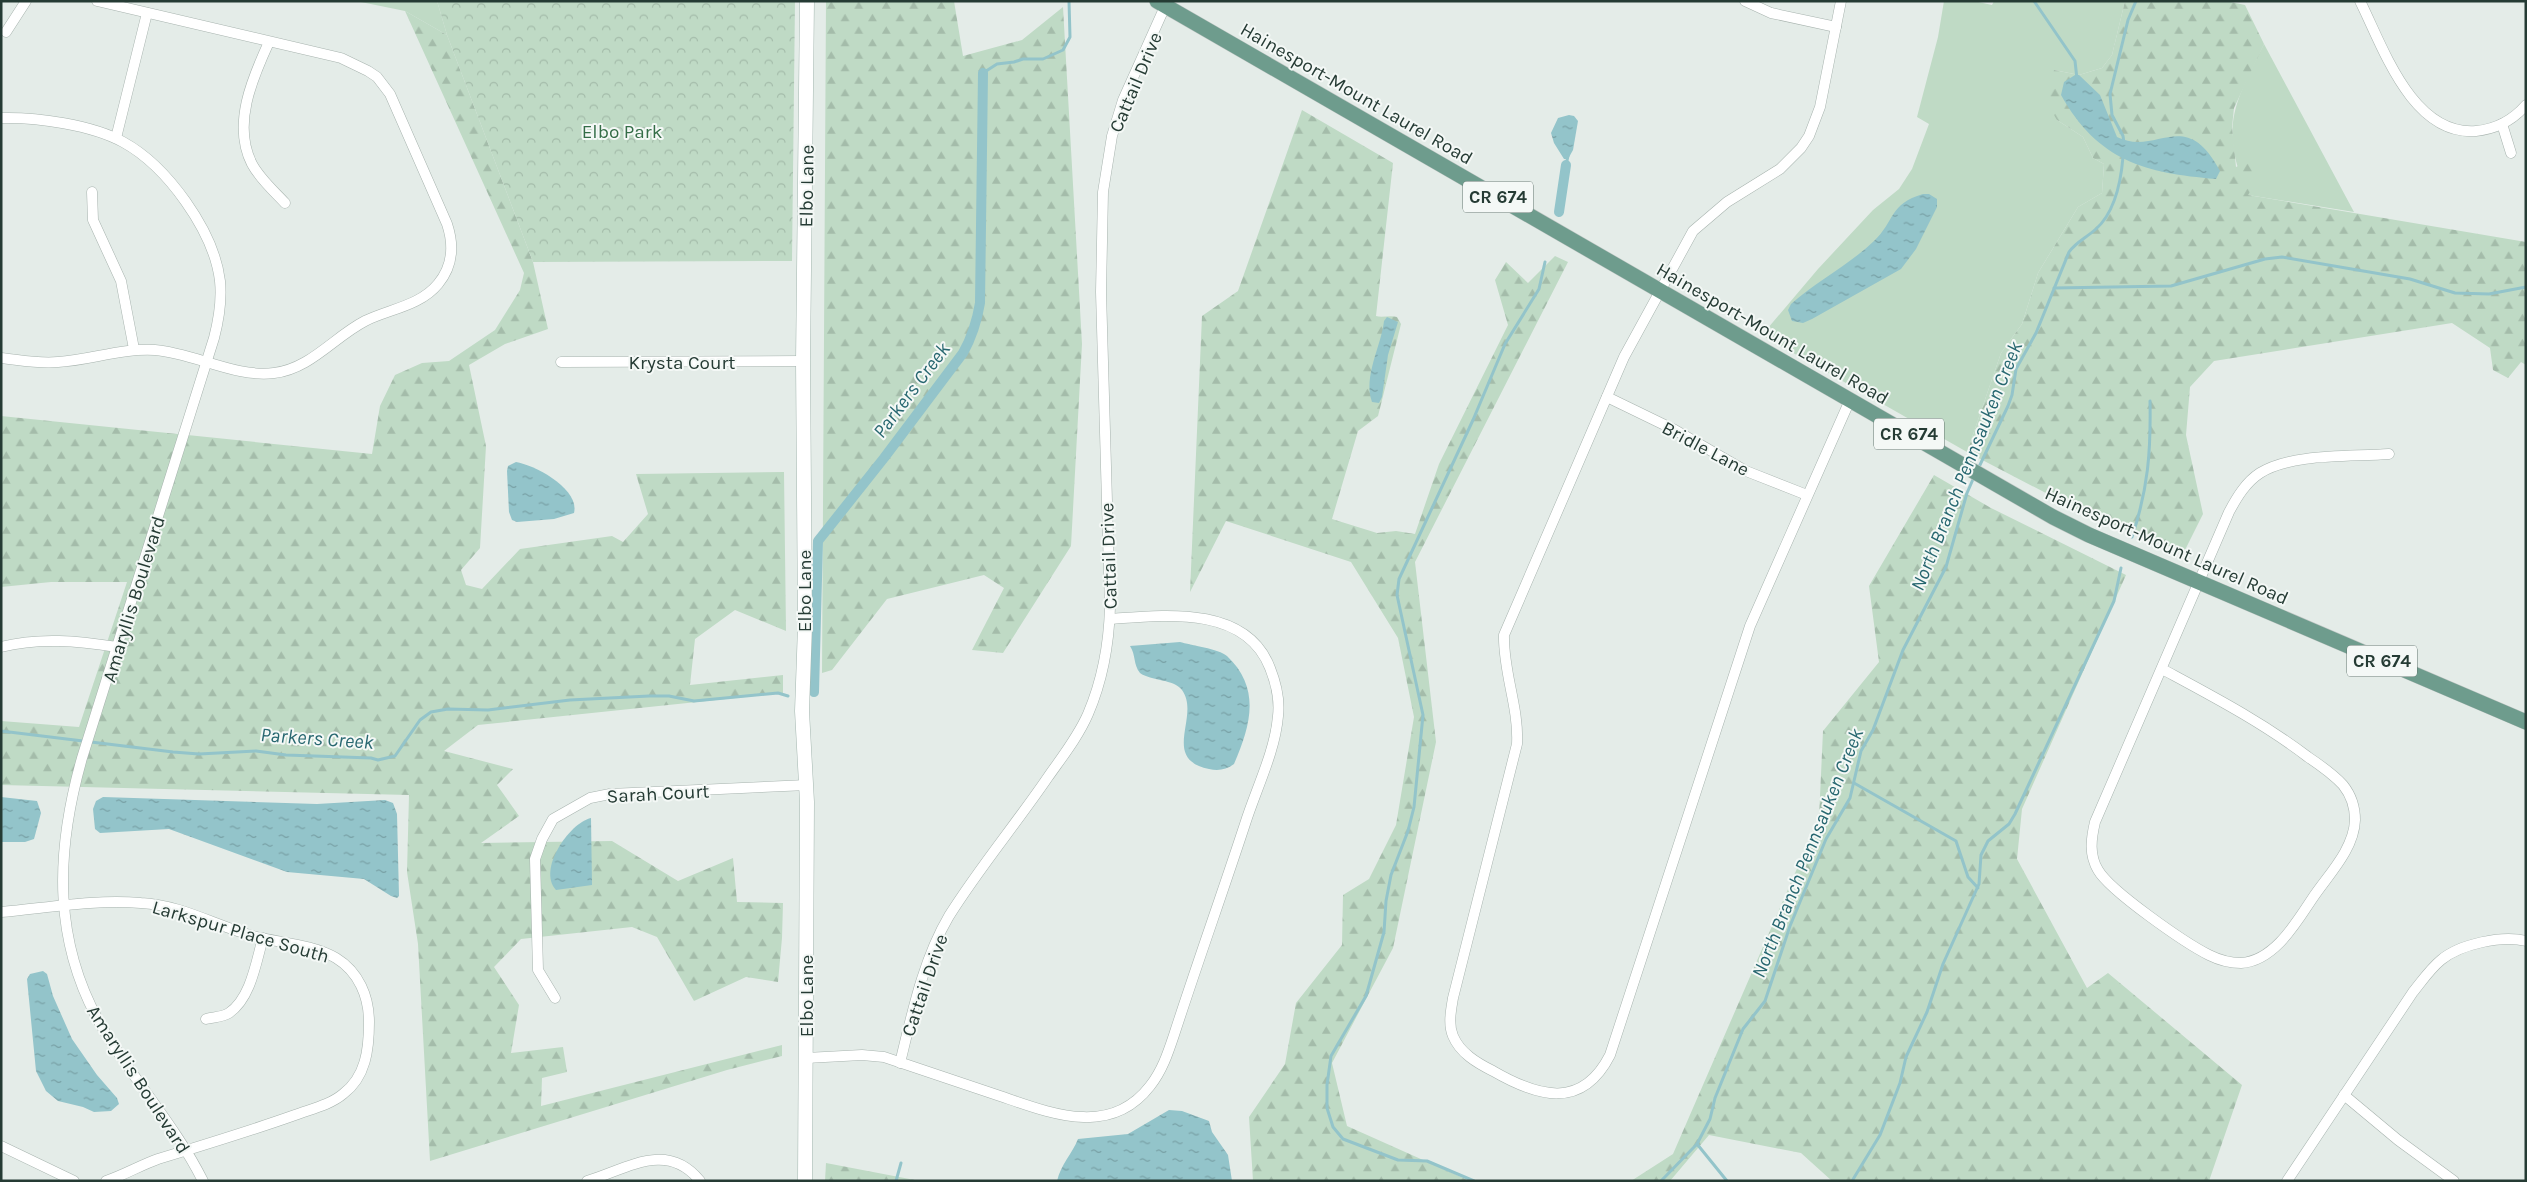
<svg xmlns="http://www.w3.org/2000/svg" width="2527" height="1182" viewBox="0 0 2527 1182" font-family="Karla,sans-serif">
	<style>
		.grass { fill: #bfdac5 }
		.forest { fill: url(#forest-firs) }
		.park { fill: url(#park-crowns) }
		.water { fill: url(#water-ripples) }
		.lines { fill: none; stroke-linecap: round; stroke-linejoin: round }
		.stream { stroke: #93c4ca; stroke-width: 3 }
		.canal { stroke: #93c4ca; stroke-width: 10 }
		.street-casing { stroke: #a7b3ae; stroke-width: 11 }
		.secondary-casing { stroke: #a3b6af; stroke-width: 15 }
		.primary-casing { stroke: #c2c8c6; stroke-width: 16 }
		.street { stroke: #fff; stroke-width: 10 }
		.secondary { stroke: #fff; stroke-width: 14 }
		.primary { stroke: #6e9c8d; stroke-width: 15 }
		.labels { text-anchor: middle; stroke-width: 4; stroke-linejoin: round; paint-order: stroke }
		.shield { fill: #f4f8f6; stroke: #63746e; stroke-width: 1 }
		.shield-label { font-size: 18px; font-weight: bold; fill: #253b34 }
		.street-label { font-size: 19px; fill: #253b34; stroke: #f4f8f6 }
		.park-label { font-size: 19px; fill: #346d47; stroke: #f4f8f6 }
		.water-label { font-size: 20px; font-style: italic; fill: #276770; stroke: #f4f8f6 }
	</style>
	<defs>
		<pattern id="forest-firs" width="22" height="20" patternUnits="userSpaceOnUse" patternTransform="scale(1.25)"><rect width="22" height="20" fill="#bfdac5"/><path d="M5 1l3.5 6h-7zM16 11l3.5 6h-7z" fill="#a4bcaa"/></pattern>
		<pattern id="park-crowns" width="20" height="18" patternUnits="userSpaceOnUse" patternTransform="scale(1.25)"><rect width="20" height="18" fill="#bfdac5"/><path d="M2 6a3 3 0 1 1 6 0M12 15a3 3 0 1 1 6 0" fill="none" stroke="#a4bcaa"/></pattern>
		<pattern id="water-ripples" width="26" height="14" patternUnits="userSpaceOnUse" patternTransform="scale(1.25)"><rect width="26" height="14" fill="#93c4ca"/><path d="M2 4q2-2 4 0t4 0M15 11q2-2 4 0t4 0" fill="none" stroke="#78a0a5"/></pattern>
	</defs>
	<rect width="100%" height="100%" fill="#e4ece8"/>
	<!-- grass -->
	<g class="grass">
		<path d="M356,1H437L447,35L405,11Z"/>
		<path d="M1944,1H1974L1992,5L1994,1H2125L2112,55L2102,68L2079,75L2054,70L2057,120L2083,137L2093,158L2104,164L2102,193L2078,207L2038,273L2022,324L2001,353L1967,452L1762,335L1818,269L1873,210L1899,189L1912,169L1929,124L1917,117L1938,37Z"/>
		<path d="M2264,44L2354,212L2248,195C2219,128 2234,104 2264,44Z"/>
	</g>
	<!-- forest -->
	<g class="forest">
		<path d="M826,1H954L963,56L1022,40L1063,7L1082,344L1071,546L1003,653L972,650L1004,588L984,575L887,599L832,670L822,673Z"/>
		<path d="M2125,1H2226L2245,5L2264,44L2234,108L2232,127L2236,167L2251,160L2263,171L2248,195L2526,242V365L2521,362L2508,378L2493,370L2490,348L2452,323L2214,361L2190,387L2186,435L2203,514L2184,552L2088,515L1967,452L2001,353L2022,324L2038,273L2078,207L2102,193L2104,164L2093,158L2083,137L2057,120L2047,103L2054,70L2079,75L2102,68L2112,55Z"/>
		<path d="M405,11L447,35L533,262L548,329L505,344L469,365L486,446L480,548L461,570L466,585L482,589L520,549L612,536L623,542L648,514L636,474L784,472L786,631L735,610L695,639L690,685L783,675V693L478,725L444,751L513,769L497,785L519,816L481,843L612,841L678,881L733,858L737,902L783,903L782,938L778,982L746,977L694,1001L657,937L632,927L521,939L494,967L519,1005L511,1053L563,1047L567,1072L542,1078L541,1106L782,1045V1056L727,1070L430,1161L418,944L407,872L409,795L1,785V721L79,727L127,582H51L1,587V416L372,454L380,406L395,375L422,363L449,361L495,330L520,290L524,273Z"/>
		<path d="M1302,110L1393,163L1376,316C1382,318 1390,315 1397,317L1401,324L1378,416L1358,431L1332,519L1377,533L1396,531L1415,534L1439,464L1508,325L1495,280L1506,262L1528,283L1555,256L1568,262L1415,562L1436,742L1393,948L1332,1063L1347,1126L1470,1181H1253L1249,1117L1285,1064L1296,1003L1342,945L1343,895L1369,879L1396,825L1414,717L1398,638L1351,562L1226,521L1190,592L1202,316L1238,291Z"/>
		<path d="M1934,475L1991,508L2126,575L2022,809L2017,859L2087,988L2108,973L2242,1085L2209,1181H1832L1801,1153L1709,1135L1670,1181H1631L1673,1154L1819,818L1823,731L1879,662L1869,586Z"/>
		<path d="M826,1163L920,1181H825Z"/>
	</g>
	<!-- park -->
	<path class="park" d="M437,1H795L792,261L533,262L447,35Z"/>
	<!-- water -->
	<g class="water">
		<path d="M2075,75H2079L2100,95L2117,137C2157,157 2185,105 2220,171L2216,179C2145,173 2098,161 2061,95L2064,82Z"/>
		<path d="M1569,115L1574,116L1578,121L1573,150L1568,159H1564L1554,143L1551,133L1558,118Z"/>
		<path d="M1923,194H1929L1937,199V207L1916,249L1901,269L1812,319L1803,323L1792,321L1788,310L1791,304C1817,281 1849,265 1874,241C1895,221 1889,204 1923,194Z"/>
		<path d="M1387,317L1398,322L1388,355L1382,397L1379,403L1372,402C1363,376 1381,347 1384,321Z"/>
		<path d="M516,462C535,465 580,489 574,513L554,519L517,522L512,520L509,512L507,471L508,466Z"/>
		<path d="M1180,642C1190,645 1219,649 1227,656C1261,688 1251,725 1234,764C1226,770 1218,771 1209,769C1160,759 1201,716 1182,690C1174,679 1151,681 1140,673C1133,664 1136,655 1130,646Z"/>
		<path d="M1,797L37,801L41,813L34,839L25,842H1Z"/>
		<path d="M103,797L317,804L385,800L393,803L397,814L399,896L397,898L391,896L364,879L287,872L169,829L100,833L95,829L93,809L96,801Z"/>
		<path d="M591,818L592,885L556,890C537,870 569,823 591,818Z"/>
		<path d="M43,971L47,974L53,996L72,1039L97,1075L117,1098L119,1104L111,1111L94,1112L83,1107L58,1101L46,1091L36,1071L27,979L30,974Z"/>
		<path d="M1169,1110L1182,1111L1209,1121L1212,1132L1228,1155L1232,1181H1057C1061,1164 1072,1154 1078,1139L1128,1134Z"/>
	</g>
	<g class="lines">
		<!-- stream -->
		<g class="stream">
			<path d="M2034,1L2075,61L2077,79"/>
			<path d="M983,73L997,64L1014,62L1023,59H1043L1063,50L1070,37L1069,1"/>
			<path d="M2124,143L2123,136L2112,115L2110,94L2128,20L2136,1"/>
			<path d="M1566,165L1568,156"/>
			<path d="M2054,288L2171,286L2265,259L2282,257L2410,279L2455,293L2489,294L2526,287"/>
			<path d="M1978,469L2008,406L2012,395L2016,369L2036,333L2069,252C2076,242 2086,238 2096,229C2115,212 2121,181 2123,157"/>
			<path d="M2132,537C2148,489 2151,452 2150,401"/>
			<path d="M1,731L173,752L199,754L256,751L286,755L371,758L378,760L395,756L420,720L431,712L448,709L488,710L570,700L649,696H669L694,701L778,693L788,696"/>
			<path d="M1854,783L1956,841L1968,877L1978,888"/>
			<path d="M1697,1144L1727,1181"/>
			<path d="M896,1181L901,1163"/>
			<path d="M1474,1181L1427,1161L1398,1160L1343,1139L1333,1127L1327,1108V1085L1331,1056L1366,996L1384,932L1386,901L1391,875L1408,831L1414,807L1423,715L1397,595L1399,579L1473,420L1505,344L1539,289L1545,262"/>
			<path d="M1661,1181L1697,1144L1710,1119L1715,1098L1743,1029L1765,1001L1790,926L1826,839L1850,798L1861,751L1873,730L1903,650L1946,567L1967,493L1974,477"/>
			<path d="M1852,1181L1880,1135L1900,1083L1906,1057L1927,1012L1943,964L1979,884L1981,855L1988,841L2009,824L2015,814L2114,601L2121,568"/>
		</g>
		<!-- canal -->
		<g class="canal">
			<path d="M1559,212L1566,165"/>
			<path d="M814,692L818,541L884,458L963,353C972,337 977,321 980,303L983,73"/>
		</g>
		<defs>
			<g id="street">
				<path d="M1745,1L1771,13L1836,27"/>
				<path d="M1841,1L1820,107L1809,136L1801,148L1780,169L1727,202L1693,231L1624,357L1504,635C1503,672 1519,707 1517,744L1453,998C1451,1010 1448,1024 1453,1036C1460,1053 1477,1063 1493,1071C1538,1097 1582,1110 1610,1055L1750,626L1850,400"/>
				<path d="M2360,1C2383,47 2412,136 2476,131C2496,129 2513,120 2526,105"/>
				<path d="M6,32L26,1"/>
				<path d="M269,42C252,79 232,125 252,164C260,179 274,191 285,203"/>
				<path d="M1,118C37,117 92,125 123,142C167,166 214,231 220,281C222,301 219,319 214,338L82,758C55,853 52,945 105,1032C136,1083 176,1127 203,1181"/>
				<path d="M2502,124L2511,153"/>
				<path d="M116,138L147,13"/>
				<path d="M92,192L93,220L121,281L134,349"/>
				<path d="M1,358C20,360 39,364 58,362C91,360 121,348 155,350C194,353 236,378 274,373C310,369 334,337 365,321C389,309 420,306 438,284C453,266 454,245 447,224L390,94L377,77L368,71L341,58L97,1"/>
				<path d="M561,362L803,361"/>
				<path d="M1607,397L1675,430L1746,471L1807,495"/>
				<path d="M1,647C40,637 78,641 117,647"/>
				<path d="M2162,669C2212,696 2262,722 2308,757C2320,765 2333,774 2343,785C2351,795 2355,807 2355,820C2354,850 2327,876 2312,899C2296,923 2274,961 2241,963C2230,963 2219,960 2209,955C2185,943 2110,891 2098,870C2089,855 2091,839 2095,822L2229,512C2237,497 2246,482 2260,473C2292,453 2351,457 2389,454"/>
				<path d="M1,912C47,908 94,899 141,903C181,905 214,925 253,936C280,943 312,944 336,958C359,972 369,997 369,1022C369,1049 366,1077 343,1094C330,1105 311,1109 295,1115C250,1131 204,1145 158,1159C141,1165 124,1175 106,1181"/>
				<path d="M555,998L538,970L535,859L542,839L553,819L590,798L610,794L807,785"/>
				<path d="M206,1019C214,1017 223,1017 229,1013C251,998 256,962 263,938"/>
				<path d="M806,1058L862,1055L884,1057C922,1070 961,1083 1000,1096C1050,1113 1110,1138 1150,1086C1162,1071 1168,1053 1174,1035C1197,964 1222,894 1245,824C1256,789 1275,752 1278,716C1280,699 1276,683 1270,668C1246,605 1164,615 1110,619"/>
				<path d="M900,1063C912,1014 923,960 949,916C979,868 1016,824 1048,777C1062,757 1078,737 1088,714C1103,679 1109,644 1110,607L1101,292L1103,192L1112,136L1123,100L1167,2"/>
				<path d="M2344,1095L2398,1140L2454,1181"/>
				<path d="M1,1146L74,1181"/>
				<path d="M587,1181C627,1169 667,1140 700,1181"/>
				<path d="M2287,1181L2413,992C2422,981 2430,969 2441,960C2460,944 2502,935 2526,941"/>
			</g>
			<path id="secondary" d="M805,1181L807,802L802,711L805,626L803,361L807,1"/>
			<path id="primary" d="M1157,1L2053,517L2089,535L2526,722"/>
		</defs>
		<!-- street casing -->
		<use href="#street" class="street-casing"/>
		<!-- secondary casing -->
		<use href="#secondary" class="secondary-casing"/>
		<!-- primary casing -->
		<use href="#primary" class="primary-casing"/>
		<!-- street -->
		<use href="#street" class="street"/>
		<!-- secondary -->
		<use href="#secondary" class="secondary"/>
		<!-- primary -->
		<use href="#primary" class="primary"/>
	</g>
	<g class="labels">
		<!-- shield labels -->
		<g class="shield">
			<rect x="1463" y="181.5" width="70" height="31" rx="4"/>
			<rect x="1874" y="418.5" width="70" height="31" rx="4"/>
			<rect x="2347" y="645.5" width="70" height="31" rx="4"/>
		</g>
		<g class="shield-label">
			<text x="1498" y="203">CR 674</text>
			<text x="1909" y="440">CR 674</text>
			<text x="2382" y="667">CR 674</text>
		</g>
		<!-- street labels -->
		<g class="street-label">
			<text transform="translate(1135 82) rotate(-67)" y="7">Cattail Drive</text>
			<text transform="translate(1357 93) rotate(30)" y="7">Hainesport-Mount Laurel Road</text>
			<text transform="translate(806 186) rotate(-89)" y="7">Elbo Lane</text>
			<text transform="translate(1773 333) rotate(30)" y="7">Hainesport-Mount Laurel Road</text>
			<text x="682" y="369">Krysta Court</text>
			<text transform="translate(1706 448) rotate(28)" y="7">Bridle Lane</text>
			<text transform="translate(2167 545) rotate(24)" y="7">Hainesport-Mount Laurel Road</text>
			<text transform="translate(1108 556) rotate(-92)" y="7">Cattail Drive</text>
			<text transform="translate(804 591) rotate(-90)" y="7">Elbo Lane</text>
			<text transform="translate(133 599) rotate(-73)" y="7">Amaryllis Boulevard</text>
			<text transform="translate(658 793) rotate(-3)" y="7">Sarah Court</text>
			<text transform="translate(241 931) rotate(16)" y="7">Larkspur Place South</text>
			<text transform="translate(924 985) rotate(-71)" y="7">Cattail Drive</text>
			<text transform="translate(806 996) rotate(-90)" y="7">Elbo Lane</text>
			<text transform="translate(139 1079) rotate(57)" y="7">Amaryllis Boulevard</text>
		</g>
		<!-- park labels -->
		<g class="park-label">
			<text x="622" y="138">Elbo Park</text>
		</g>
		<!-- water labels -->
		<g class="water-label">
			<text transform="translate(911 390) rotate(-53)" y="7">Parkers Creek</text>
			<text transform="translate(1966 466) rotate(-68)" y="7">North Branch Pennsauken Creek</text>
			<text transform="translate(317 738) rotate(4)" y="7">Parkers Creek</text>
			<text transform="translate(1807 853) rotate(-68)" y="7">North Branch Pennsauken Creek</text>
		</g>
	</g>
	<!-- border -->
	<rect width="2527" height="1182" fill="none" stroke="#253b34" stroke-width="5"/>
</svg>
